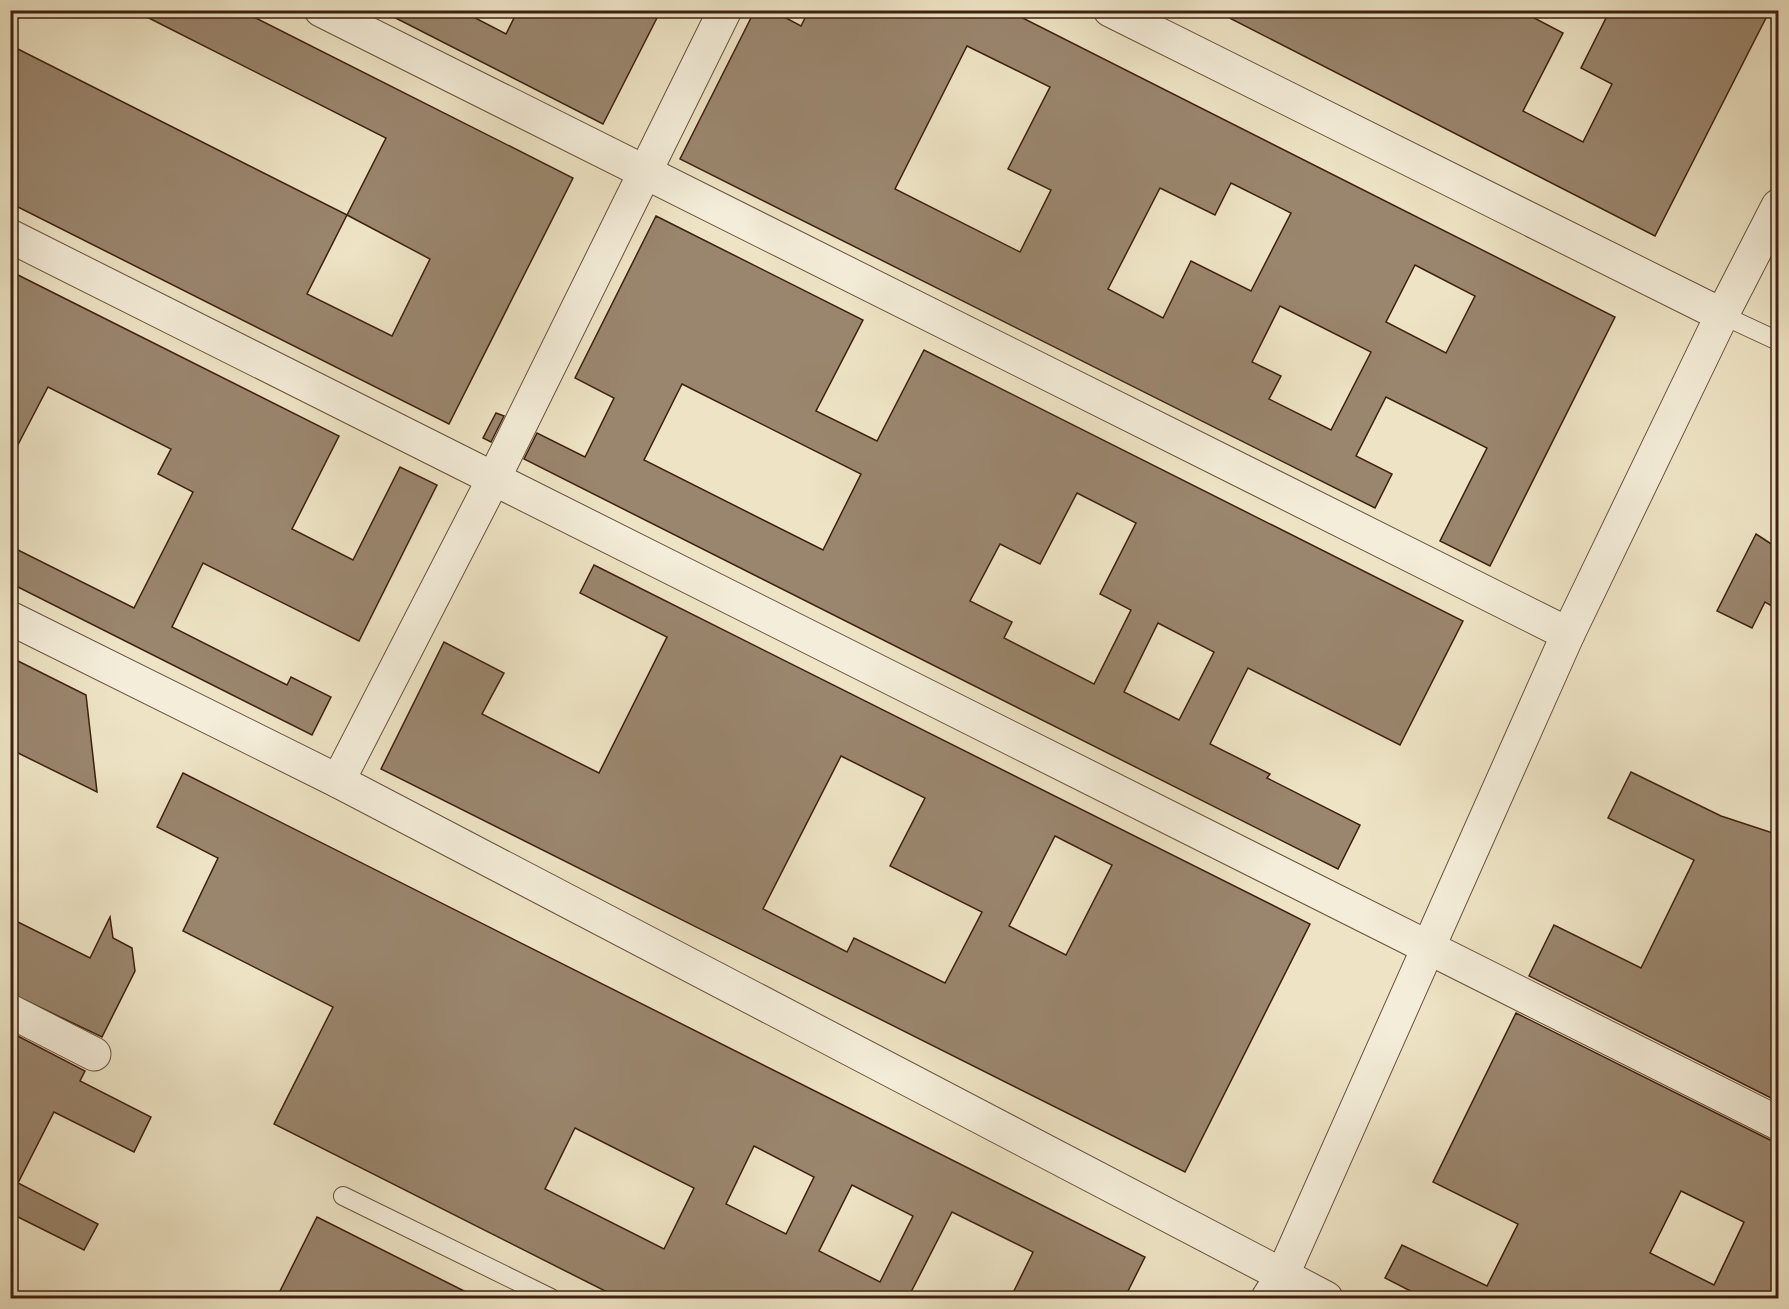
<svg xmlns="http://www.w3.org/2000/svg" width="1789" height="1309" viewBox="0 0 1789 1309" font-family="'Gentium Book Plus',serif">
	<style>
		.building { fill: #9a866e; stroke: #3e2010; stroke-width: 1.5; fill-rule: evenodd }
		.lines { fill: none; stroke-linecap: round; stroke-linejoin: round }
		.service-casing { stroke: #6a513d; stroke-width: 20 }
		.minor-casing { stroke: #6a513d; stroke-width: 35 }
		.service { stroke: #f4edd9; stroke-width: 18 }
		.minor { stroke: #f4edd9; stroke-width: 33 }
	</style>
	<rect width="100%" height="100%" fill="#eee4c5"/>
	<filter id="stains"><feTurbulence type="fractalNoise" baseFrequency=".00333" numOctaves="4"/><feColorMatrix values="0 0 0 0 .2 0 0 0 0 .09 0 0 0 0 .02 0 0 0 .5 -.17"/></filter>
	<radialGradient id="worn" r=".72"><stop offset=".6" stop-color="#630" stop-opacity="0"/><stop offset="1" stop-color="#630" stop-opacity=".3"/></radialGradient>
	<!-- building -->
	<g class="building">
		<path d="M133,10H240L573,178L449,424L10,203V45L347,215L386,138ZM347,215L430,259L392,336L307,294Z"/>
		<path d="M380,10H460L506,34L518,10H661L603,124Z"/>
		<path d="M755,10H771L801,26L809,10H1007L1615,317L1490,566L1440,541L1487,448L1448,428L1386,397L1356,456L1392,474L1375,508L680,159ZM967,46L1050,87L1008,169L1051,190L1020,252L895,189ZM1231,183L1291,213L1251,291L1191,261L1163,318L1108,289L1160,188L1215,215ZM1415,265L1475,296L1446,353L1386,322ZM1280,306L1371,352L1331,430L1269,399L1281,376L1252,362Z"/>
		<path d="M1214,10H1519L1563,33L1523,111L1583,142L1612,84L1581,68L1610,10H1770L1655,236Z"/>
		<path d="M656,216L863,320L816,411L877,441L924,350L1463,621L1400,745L1248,668L1210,744L1270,774L1267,778L1360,825L1338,869L524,459L537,433L585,457L614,398L575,378ZM682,384L861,474L823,550L644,460ZM1077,493L1136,523L1100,594L1131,610L1094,684L1004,638L1012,622L970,601L1000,544L1040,564ZM1158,623L1214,652L1179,720L1124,692Z"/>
		<path d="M10,271L339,436L292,529L353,560L400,467L437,485L359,641L203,563L172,627L287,685L291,677L331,697L312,735L10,583V546L134,608L193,492L158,474L171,449L48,387L10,460Z"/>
		<path d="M496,413L504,416L491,442L483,438Z"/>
		<path d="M1756,534L1779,549V610L1765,602L1752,628L1717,611Z"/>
		<path d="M594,565L1310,924L1185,1172L381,769L444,642L504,673L482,714L599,773L667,637L580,593ZM841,756L925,798L890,866L982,912L945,983L854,938L847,952L763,909ZM1055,836L1112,865L1066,955L1009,926Z"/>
		<path d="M10,657L86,695L97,792L10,749Z"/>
		<path d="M1631,772L1721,816L1779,835V1102L1529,976L1554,925L1641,968L1694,860L1608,818Z"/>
		<path d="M183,773L1145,1257L1124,1299H1010L1033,1252L952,1212L909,1296L914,1299H621L274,1124L333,1007L183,931L218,858L157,827ZM575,1128L694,1188L664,1249L545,1189ZM754,1146L814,1177L786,1234L726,1204ZM852,1185L913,1216L880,1282L819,1251Z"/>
		<path d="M110,917L113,938L132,948L135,971L102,1037L10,993V918L90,958Z"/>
		<path d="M1516,1013L1770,1140L1779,1142V1299H1426L1385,1278L1402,1245L1487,1286L1518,1224L1433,1182ZM1681,1191L1744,1222L1714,1285L1650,1253Z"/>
		<path d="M10,1032L85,1071L80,1081L151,1117L134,1152L54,1112L18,1183L98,1224L84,1250L10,1213Z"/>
		<path d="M317,1217L480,1299H276Z"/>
	</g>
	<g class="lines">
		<defs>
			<g id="service">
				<path d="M1722,315L1778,341"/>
				<path d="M343,1196L551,1298"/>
			</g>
			<g id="minor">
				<path d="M321,10L1568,634"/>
				<path d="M1110,10L1722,315"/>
				<path d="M10,236L1778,1123"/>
				<path d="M10,618L338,781L1326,1298"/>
				<path d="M338,781L494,478L725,10"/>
				<path d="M10,1011L94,1054"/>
				<path d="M1268,1298L1282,1276L1568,634L1722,315L1778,206"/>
			</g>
		</defs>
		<!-- service casing -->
		<use href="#service" class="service-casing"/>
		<!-- minor casing -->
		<use href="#minor" class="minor-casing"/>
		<!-- service -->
		<use href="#service" class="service"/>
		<!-- minor -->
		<use href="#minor" class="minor"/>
	</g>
	<!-- margin -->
	<rect width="1789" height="1309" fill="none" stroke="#eee4c5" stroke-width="36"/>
	<rect x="12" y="12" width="1765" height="1285" fill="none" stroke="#3e2010" stroke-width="3"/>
	<rect x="18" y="18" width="1753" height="1273" fill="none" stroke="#3e2010" stroke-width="1.5"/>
	<rect width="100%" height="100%" filter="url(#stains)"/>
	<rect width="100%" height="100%" fill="url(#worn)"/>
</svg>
